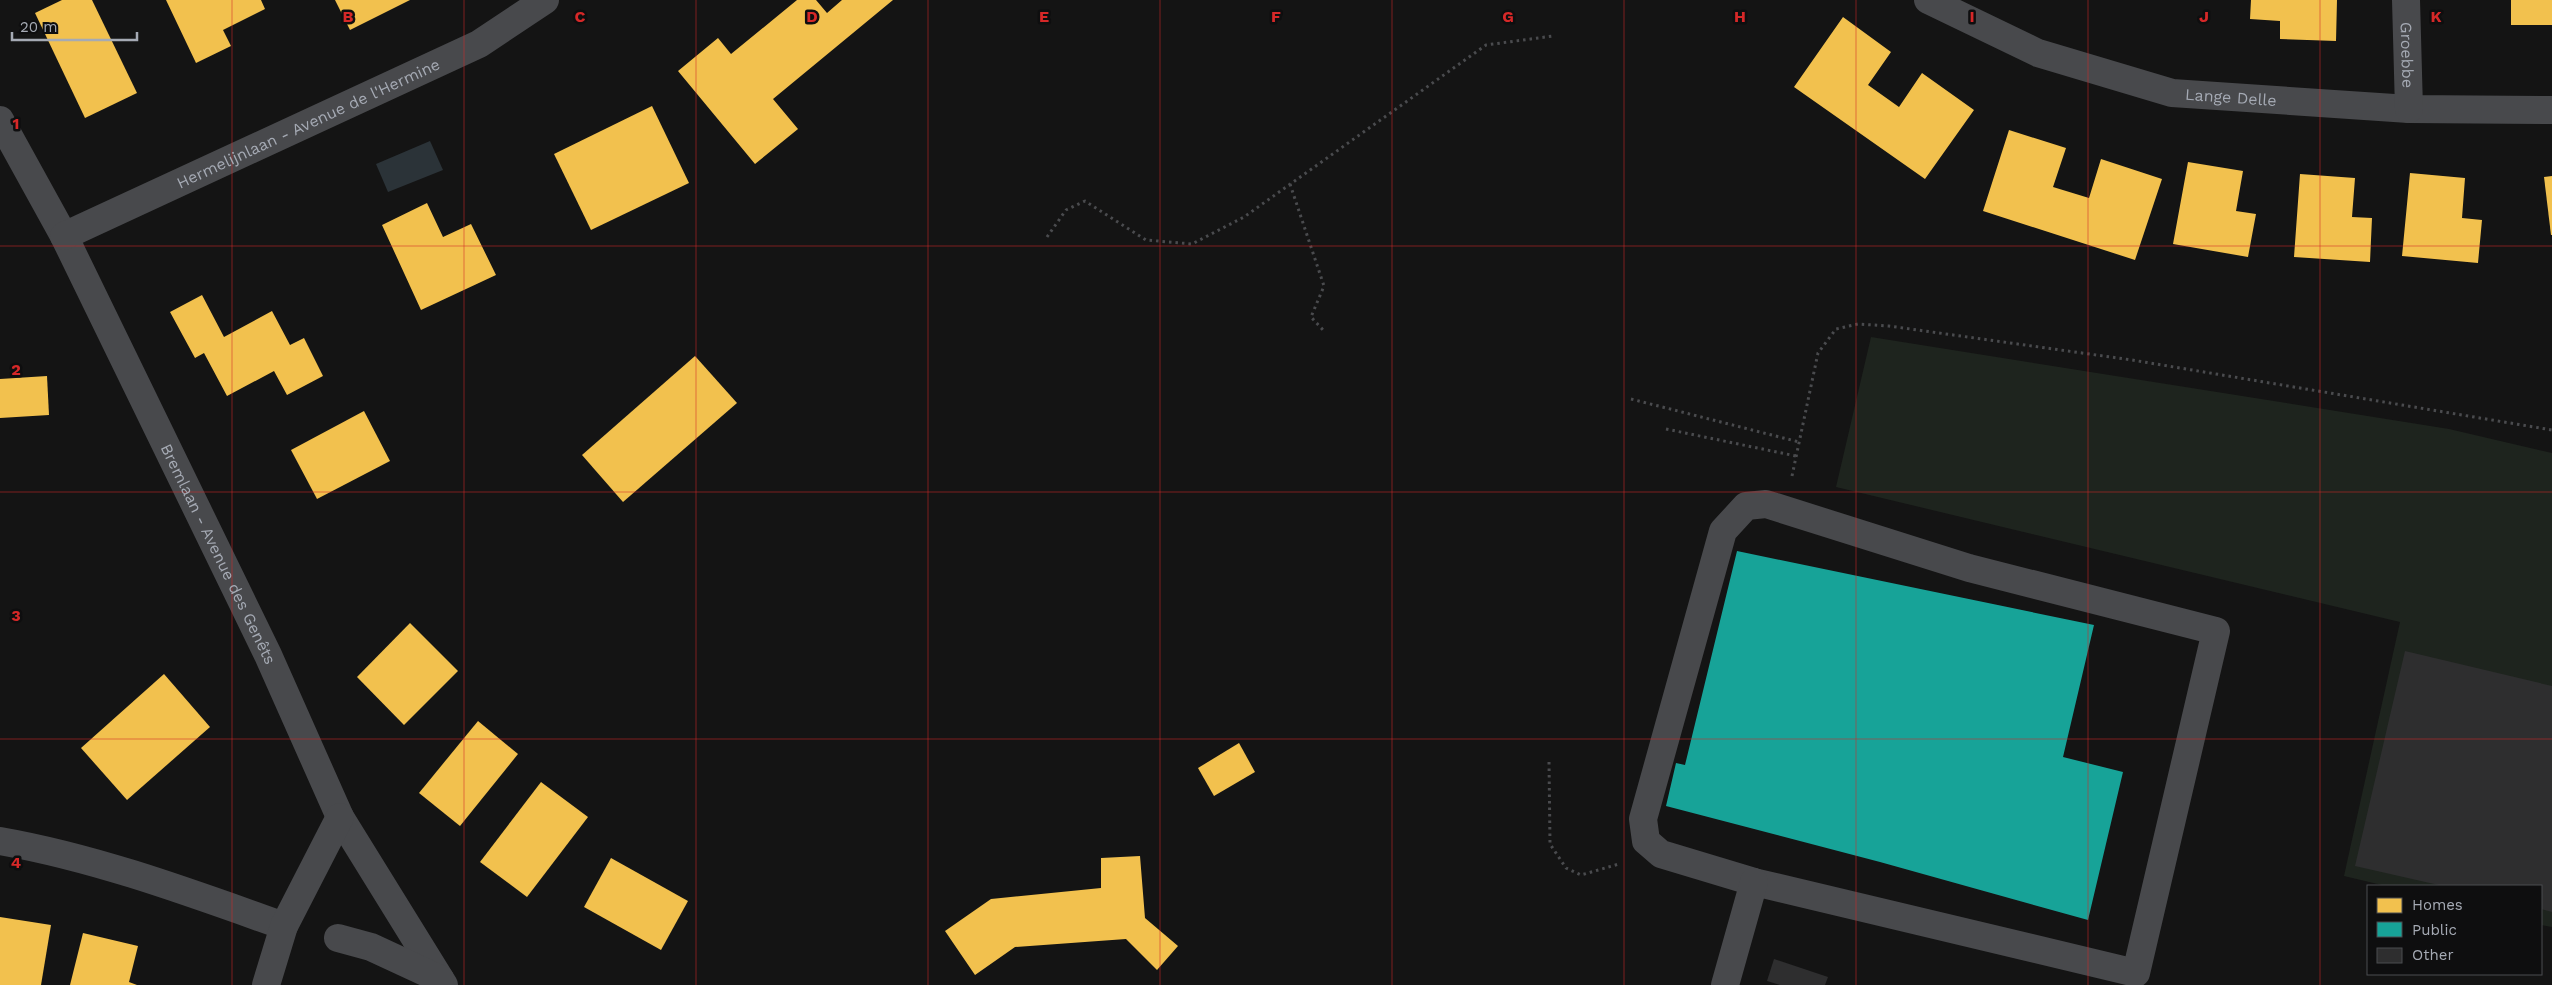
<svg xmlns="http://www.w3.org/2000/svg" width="2552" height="985" viewBox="0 0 2552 985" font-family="'Work Sans',sans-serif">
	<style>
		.green { fill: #1e241e }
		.water { fill: #2b3338 }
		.homes { fill: #f2c14e }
		.public { fill: #17a398 }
		.building { fill: #2e2e2f }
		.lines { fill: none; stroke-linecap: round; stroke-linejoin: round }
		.path { stroke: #4a4b4e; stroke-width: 3; stroke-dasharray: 2.5 4; stroke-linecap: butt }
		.minor { stroke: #48494c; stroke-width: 28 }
		.grid { fill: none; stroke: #d62828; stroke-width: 1; stroke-opacity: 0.55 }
		.labels { text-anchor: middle; stroke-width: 5; stroke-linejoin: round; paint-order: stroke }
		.street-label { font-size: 16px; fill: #a5aab4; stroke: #0e0e0f }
		.grid-label { font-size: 16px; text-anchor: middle; font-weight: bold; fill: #d62828; stroke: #0e0e0f; stroke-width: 5; stroke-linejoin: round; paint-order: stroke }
	</style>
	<rect width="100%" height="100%" fill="#141414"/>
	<!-- green -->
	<path class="green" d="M1871,337L2449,429L2552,453V927L2541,925V886H2386L2344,876L2400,622L1836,487Z"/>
	<!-- water -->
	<path class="water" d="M430,141L443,170L388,192L376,164Z"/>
	<!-- homes -->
	<g class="homes">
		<path d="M62,0H92L137,93L85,118L35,13Z"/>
		<path d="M166,0H261L265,9L223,30L231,46L196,63Z"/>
		<path d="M335,0H410L350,30Z"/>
		<path d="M797,0H816L827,13L842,0H893L773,99L798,129L755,164L678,71L718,38L731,54Z"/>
		<path d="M2251,0H2337L2336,41L2280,39V21L2250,19Z"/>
		<rect x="2511" y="0" width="41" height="25"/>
		<path d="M1843,17L1891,52L1868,85L1899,107L1922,73L1974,110L1925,179L1794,87Z"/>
		<path d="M652,106L689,183L591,230L554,154Z"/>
		<path d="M2009,130L2066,148L2053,187L2089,198L2101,159L2162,179L2135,260L1983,211Z"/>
		<path d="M2188,162L2243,171L2236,211L2256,214L2248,257L2173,244Z"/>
		<path d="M2410,173L2465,178L2462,218L2482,220L2478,263L2402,256Z"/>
		<path d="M2300,174L2355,178L2352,217L2372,218L2370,262L2294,257Z"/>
		<path d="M2552,176V235H2551L2544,177Z"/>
		<path d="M427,203L443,237L471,224L496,275L421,310L382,225Z"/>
		<path d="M202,295L224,337L272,311L290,345L304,338L323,376L287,395L274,371L227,396L204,353L195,358L170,312Z"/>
		<path d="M695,356L737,403L623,502L582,455Z"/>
		<path d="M47,376L49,415L0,418V379Z"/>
		<path d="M364,411L390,461L317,499L291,450Z"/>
		<path d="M410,623L458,671L404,725L357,677Z"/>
		<path d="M164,674L210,727L127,800L81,748Z"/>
		<path d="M478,721L518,754L460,826L419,793Z"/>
		<path d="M1239,743L1255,772L1214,796L1198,768Z"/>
		<path d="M541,782L588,817L527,897L480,862Z"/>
		<path d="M1140,856L1145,918L1178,946L1157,970L1126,939L1015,947L975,975L945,931L991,899L1101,888V858Z"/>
		<path d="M611,858L688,901L661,950L584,907Z"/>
		<path d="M0,917L51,925L41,985H0Z"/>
		<path d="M83,933L138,946L129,982L137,985H70Z"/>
	</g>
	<!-- public -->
	<path class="public" d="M1737,551L2094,625L2063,757L2123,772L2088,920L1880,862L1666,806L1676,763L1685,765Z"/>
	<!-- building -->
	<g class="building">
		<path d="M2405,651L2552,686V912L2541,909V886H2443L2355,866Z"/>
		<path d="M1774,959L1828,977L1825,985H1780L1767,981Z"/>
	</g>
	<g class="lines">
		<!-- path -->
		<g class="path">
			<path d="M1290,184L1324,286L1311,317L1324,331"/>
			<path d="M1047,237L1066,210L1085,201L1146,240L1192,244L1244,217L1486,45L1553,36"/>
			<path d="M1631,399L1799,442"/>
			<path d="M1666,429L1796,456"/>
			<path d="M1792,476L1818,353L1836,329L1858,324L1889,326L2132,360L2552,430"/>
			<path d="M1549,762L1550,844L1566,868L1581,875L1619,864"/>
		</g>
		<!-- minor -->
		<g class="minor">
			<path id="s1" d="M1928,0L2038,53L2172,93L2409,109L2552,110"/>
			<path id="s2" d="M2406,0L2409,109"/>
			<path id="s3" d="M0,120L64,236L268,655L340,817L444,985"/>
			<path id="s4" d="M64,236L479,44L545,0"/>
			<path d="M1766,504L1969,568L2216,631L2136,973L1754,882L1661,854L1646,841L1643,819L1723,531L1746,506Z"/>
			<path d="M0,841C97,858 191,893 284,926"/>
			<path d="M338,938L371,947L440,979"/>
			<path d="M266,985L284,926L340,817"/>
			<path d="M1725,985L1754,882"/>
		</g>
	</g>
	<!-- grid -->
	<path class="grid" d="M232,0V985M464,0V985M696,0V985M928,0V985M1160,0V985M1392,0V985M1624,0V985M1856,0V985M2088,0V985M2320,0V985M0,246H2552M0,492H2552M0,739H2552"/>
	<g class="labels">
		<!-- street labels -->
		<g class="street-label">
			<text dy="6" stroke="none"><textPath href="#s2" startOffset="55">Groebbe</textPath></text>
			<text dy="6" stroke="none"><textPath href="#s1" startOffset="321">Lange Delle</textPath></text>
			<text dy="6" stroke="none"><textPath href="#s4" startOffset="269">Hermelijnlaan - Avenue de l'Hermine</textPath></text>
			<text dy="6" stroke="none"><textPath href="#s3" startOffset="486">Bremlaan - Avenue des Genêts</textPath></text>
		</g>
	</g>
	<g class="grid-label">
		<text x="348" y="22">B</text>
		<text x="580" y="22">C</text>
		<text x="812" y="22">D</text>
		<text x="1044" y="22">E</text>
		<text x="1276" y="22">F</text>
		<text x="1508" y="22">G</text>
		<text x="1740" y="22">H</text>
		<text x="1972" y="22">I</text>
		<text x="2204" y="22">J</text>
		<text x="2436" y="22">K</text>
		<text x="16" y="129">1</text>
		<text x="16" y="375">2</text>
		<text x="16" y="621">3</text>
		<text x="16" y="868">4</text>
	</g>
	<!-- legend -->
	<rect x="2367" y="885" width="175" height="90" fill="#0e0e0f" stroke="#4a4c51"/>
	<rect x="2377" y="898" width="25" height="15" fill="#f2c14e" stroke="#4a4c51"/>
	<text x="2412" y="910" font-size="15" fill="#a5aab4">Homes</text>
	<rect x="2377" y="922" width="25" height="15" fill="#17a398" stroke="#4a4c51"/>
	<text x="2412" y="935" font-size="15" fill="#a5aab4">Public</text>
	<rect x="2377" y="948" width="25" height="15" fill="#2e2e2f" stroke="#4a4c51"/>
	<text x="2412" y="960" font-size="15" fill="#a5aab4">Other</text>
	<!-- scale -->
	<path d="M12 32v8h125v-8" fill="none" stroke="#a5aab4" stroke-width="2.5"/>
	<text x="20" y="32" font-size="15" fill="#a5aab4" stroke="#0e0e0f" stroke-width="4" paint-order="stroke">20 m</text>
</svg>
